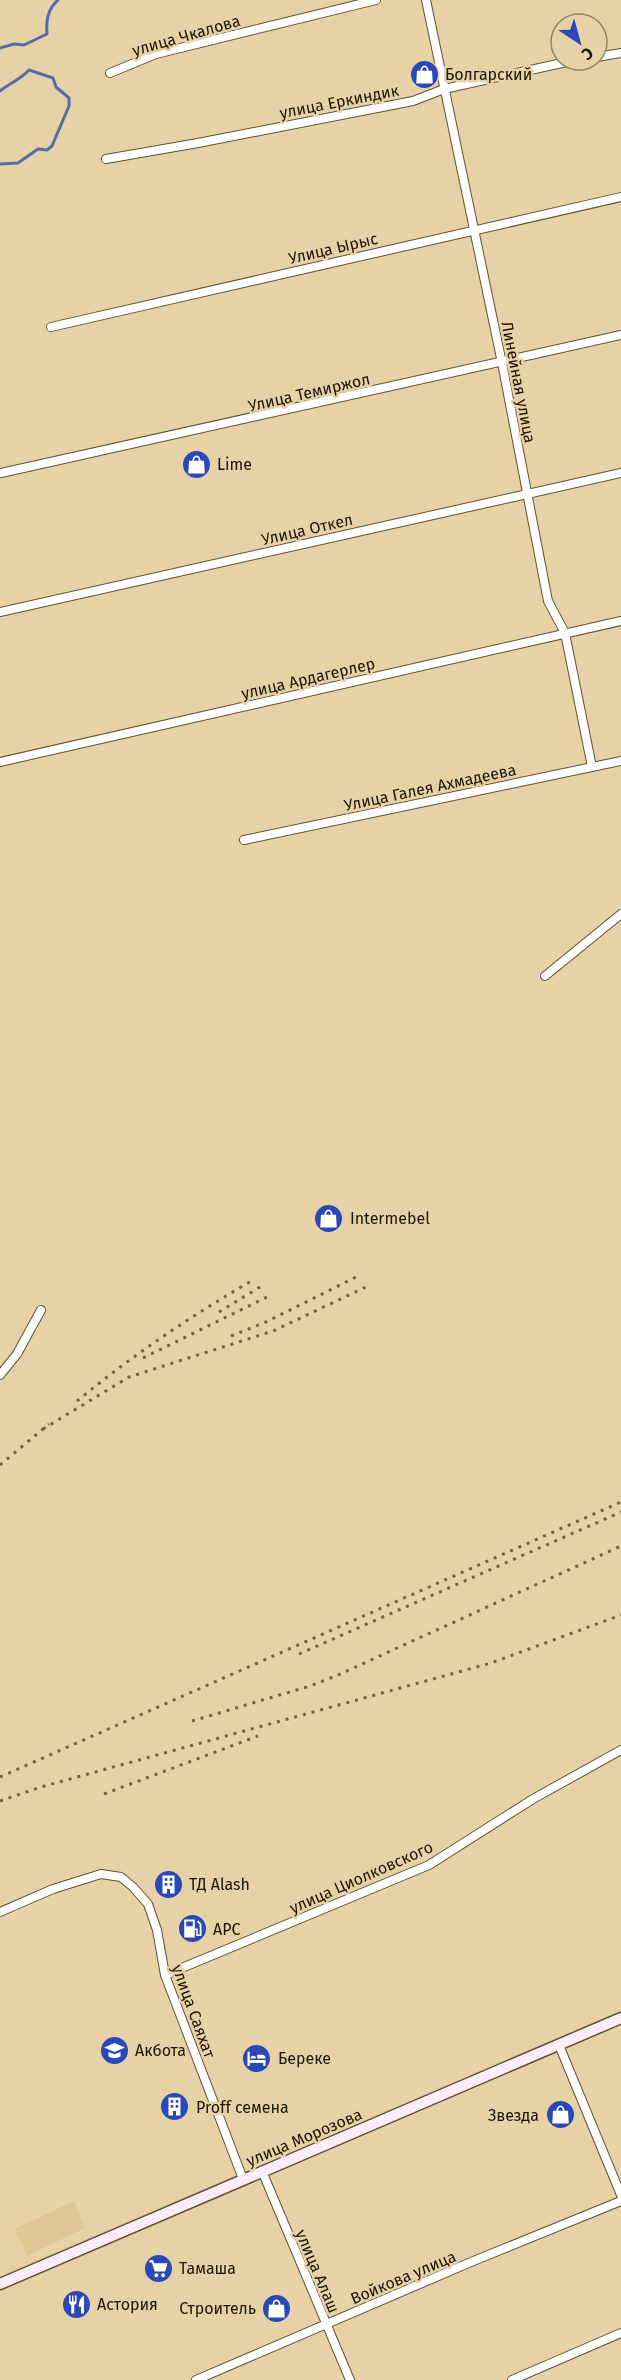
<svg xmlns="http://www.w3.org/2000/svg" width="621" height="2380" viewBox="0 0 621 2380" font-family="'Fira Sans',sans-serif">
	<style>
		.built { fill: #dec794 }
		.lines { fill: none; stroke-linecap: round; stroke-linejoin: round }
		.stream { stroke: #556caa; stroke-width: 3 }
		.minor-casing { stroke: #625128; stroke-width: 10 }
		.secondary-casing { stroke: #625128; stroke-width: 13 }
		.minor { stroke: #fff; stroke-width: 8 }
		.secondary { stroke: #feecfd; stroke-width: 10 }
		.rail { stroke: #706448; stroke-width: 3; stroke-dasharray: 3 6; stroke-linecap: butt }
		.labels { text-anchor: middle; stroke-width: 5; stroke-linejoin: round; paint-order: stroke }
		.street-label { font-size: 16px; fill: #1c1505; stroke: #e6d2a6 }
		.poi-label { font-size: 16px; fill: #1c1505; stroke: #e6d2a6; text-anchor: start }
	</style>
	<rect width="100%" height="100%" fill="#e6d2a6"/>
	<!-- built -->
	<path class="built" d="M74,2201L85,2228L27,2256L15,2229Z"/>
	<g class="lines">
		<!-- stream -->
		<g class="stream">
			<path d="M0,48L14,44L24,45L47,34C46,21 47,10 58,0"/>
			<path d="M0,91C10,83 20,80 29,70L53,78L56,87L69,98V106L52,146L47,150L38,149L18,163L0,164"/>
		</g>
		<defs>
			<g id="minor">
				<path d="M426,0L502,363L548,601L565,633L592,767"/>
				<path d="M597,57L621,53"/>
				<path d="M110,73L156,54L376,0"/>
				<path d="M106,159L198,143L413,101L444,89L576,60"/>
				<path d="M51,327L621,197"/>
				<path d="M1,473L621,335"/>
				<path d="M0,612L621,473"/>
				<path d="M0,762L621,621"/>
				<path d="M244,840L621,761"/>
				<path d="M545,976L621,914"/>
				<path d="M0,1375L17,1354L41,1310"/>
				<path d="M0,1912L53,1889L101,1874L121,1877L133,1887L148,1904L157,1930L165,1975L243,2179"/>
				<path d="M165,1975L429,1865L533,1799L621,1750"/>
				<path d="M559,2045L621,2195"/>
				<path d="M262,2171L350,2380"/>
				<path d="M196,2380L471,2262L621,2201"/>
				<path d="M512,2380L621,2333"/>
			</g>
			<path id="secondary" d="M0,2284L621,2018"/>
		</defs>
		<!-- minor casing -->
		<use href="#minor" class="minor-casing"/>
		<!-- secondary casing -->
		<use href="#secondary" class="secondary-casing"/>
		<!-- minor -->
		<use href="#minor" class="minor"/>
		<!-- secondary -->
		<use href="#secondary" class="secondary"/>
		<!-- rail -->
		<g class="rail">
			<path d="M219,1312L260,1287"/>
			<path d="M231,1336L266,1322L358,1276"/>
			<path d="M143,1358L267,1297"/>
			<path d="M77,1401C133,1355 192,1315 255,1279"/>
			<path d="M43,1429L129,1377L273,1331L366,1287"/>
			<path d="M0,1465L49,1424"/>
			<path d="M299,1654L621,1512"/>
			<path d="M192,1721L310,1686L338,1675L621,1546"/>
			<path d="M0,1777L621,1502"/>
			<path d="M104,1794L258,1736"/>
			<path d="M0,1801L41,1787L491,1663L621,1615"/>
		</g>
	</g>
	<!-- icons -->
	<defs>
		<symbol id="shop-disc" viewBox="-11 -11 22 22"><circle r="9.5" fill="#2a48b8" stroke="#e6d2a6"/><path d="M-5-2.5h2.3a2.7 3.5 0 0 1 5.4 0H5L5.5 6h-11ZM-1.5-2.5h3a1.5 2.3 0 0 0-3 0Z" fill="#fff"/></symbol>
		<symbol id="building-disc" viewBox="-11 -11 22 22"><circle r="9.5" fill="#2a48b8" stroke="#e6d2a6"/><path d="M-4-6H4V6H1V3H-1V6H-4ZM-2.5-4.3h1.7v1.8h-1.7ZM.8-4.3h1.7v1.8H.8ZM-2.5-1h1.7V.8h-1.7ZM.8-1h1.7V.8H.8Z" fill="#fff"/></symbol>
		<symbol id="fuel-disc" viewBox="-11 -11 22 22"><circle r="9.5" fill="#2a48b8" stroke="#e6d2a6"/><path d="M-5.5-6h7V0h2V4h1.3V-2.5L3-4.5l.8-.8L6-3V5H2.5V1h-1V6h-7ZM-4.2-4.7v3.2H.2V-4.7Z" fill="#fff"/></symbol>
		<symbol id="school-disc" viewBox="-11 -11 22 22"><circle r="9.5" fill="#2a48b8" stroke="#e6d2a6"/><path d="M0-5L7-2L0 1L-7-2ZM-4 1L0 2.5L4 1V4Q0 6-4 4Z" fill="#fff"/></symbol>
		<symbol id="hotel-disc" viewBox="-11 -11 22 22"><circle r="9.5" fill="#2a48b8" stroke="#e6d2a6"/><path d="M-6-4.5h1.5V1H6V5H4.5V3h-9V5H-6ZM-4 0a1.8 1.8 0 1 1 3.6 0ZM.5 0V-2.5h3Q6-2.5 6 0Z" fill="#fff"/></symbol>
		<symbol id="supermarket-disc" viewBox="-11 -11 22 22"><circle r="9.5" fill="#2a48b8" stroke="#e6d2a6"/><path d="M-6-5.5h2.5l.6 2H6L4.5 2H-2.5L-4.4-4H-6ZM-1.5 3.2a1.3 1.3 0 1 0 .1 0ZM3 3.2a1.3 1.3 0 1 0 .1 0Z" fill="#fff"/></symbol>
		<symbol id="restaurant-disc" viewBox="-11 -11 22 22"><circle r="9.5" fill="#2a48b8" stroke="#e6d2a6"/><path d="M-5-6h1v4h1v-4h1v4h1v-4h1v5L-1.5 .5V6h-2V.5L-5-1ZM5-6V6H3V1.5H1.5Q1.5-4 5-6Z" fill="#fff"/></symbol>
	</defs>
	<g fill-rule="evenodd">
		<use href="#shop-disc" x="408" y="58" width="33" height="33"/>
		<use href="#shop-disc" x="180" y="448" width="33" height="33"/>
		<use href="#shop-disc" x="312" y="1202" width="33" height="33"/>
		<use href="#building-disc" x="152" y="1868" width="33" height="33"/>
		<use href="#fuel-disc" x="176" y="1912" width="33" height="33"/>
		<use href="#school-disc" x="98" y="2034" width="33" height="33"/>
		<use href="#hotel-disc" x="240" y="2042" width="33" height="33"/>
		<use href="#building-disc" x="158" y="2090" width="33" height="33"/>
		<use href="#shop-disc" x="544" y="2098" width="33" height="33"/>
		<use href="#supermarket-disc" x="142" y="2252" width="33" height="33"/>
		<use href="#restaurant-disc" x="60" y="2288" width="33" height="33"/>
		<use href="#shop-disc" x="260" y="2292" width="33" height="33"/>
	</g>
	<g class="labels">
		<!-- street labels -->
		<g class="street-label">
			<text transform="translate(186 35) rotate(-16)" y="6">улица Чкалова</text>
			<text transform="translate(339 101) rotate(-11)" y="6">улица Еркиндик</text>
			<text transform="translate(333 248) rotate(-13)" y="6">Улица Ырыс</text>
			<text transform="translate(519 382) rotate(79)" y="6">Линейная улица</text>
			<text transform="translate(309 392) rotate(-13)" y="6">Улица Темиржол</text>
			<text transform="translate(307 529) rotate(-13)" y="6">Улица Откел</text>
			<text transform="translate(308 678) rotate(-13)" y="6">улица Ардагерлер</text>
			<text transform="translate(430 787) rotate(-12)" y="6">Улица Галея Ахмадеева</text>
			<text transform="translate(361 1877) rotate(-24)" y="6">улица Циолковского</text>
			<text transform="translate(194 2011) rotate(70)" y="6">улица Саяхат</text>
			<text transform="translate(304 2137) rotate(-23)" y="6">улица Морозова</text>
			<text transform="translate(318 2271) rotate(67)" y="6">улица Алаш</text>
			<text transform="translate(403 2277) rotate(-23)" y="6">Войкова улица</text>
		</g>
		<!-- poi labels -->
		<g class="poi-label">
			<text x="445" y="80">Болгарский</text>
			<text x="217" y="470">Lime</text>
			<text x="350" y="1224">Intermebel</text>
			<text x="189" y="1890">ТД Alash</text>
			<text x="213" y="1935">АРС</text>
			<text x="135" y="2056">Акбота</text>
			<text x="278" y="2064">Береке</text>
			<text x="196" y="2113">Proff семена</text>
			<text x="539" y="2121" text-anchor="end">Звезда</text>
			<text x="179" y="2274">Тамаша</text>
			<text x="97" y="2310">Астория</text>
			<text x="256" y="2314" text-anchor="end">Строитель</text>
		</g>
	</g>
	<!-- north arrow -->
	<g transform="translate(579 42) rotate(144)"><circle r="28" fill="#e6d2a6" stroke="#958666" stroke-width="1.5"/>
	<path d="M0-4.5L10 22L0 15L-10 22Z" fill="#2a48b8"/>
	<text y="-9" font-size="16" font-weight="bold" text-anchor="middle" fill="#1c1505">С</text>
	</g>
</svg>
